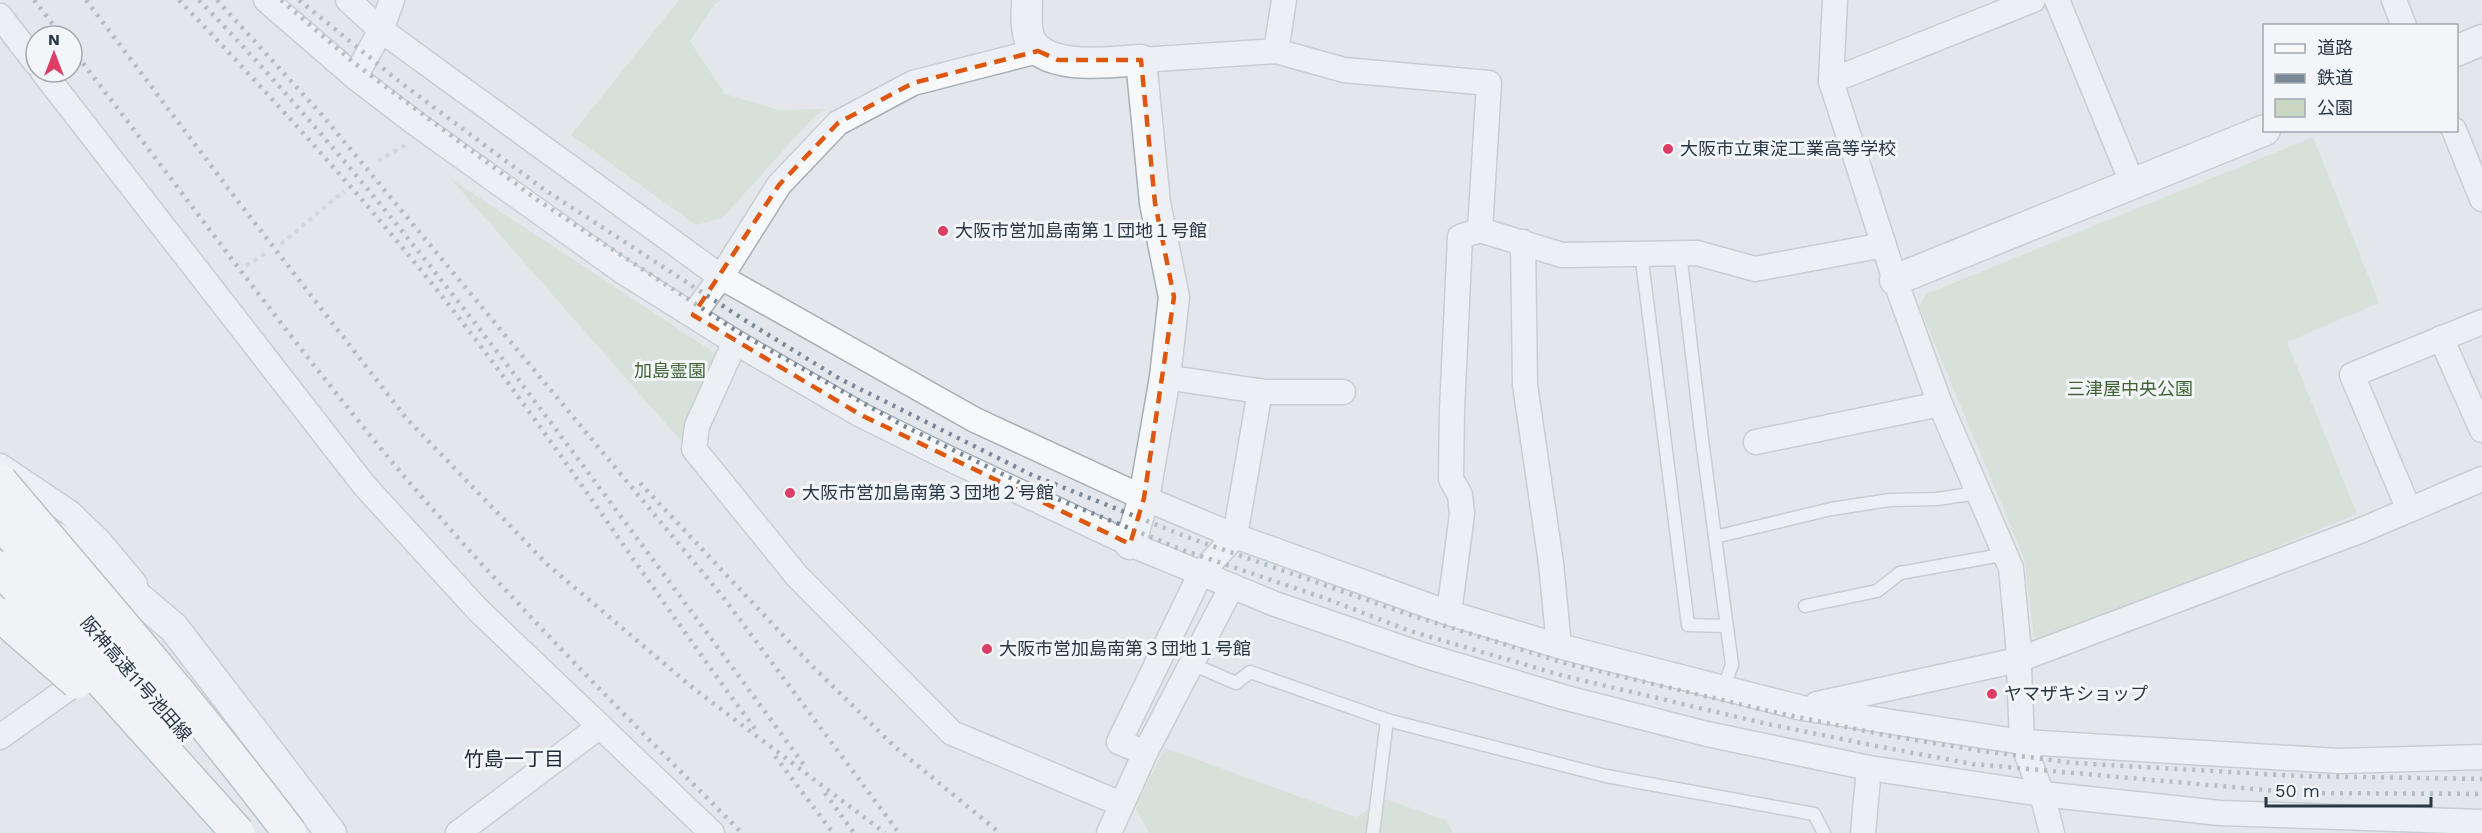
<svg xmlns="http://www.w3.org/2000/svg" width="2482" height="833" viewBox="0 0 2482 833" font-family="'Work Sans','Noto Sans JP',sans-serif">
	<style>
		.green { fill: #cad7c3 }
		.lines { fill: none; stroke-linecap: round; stroke-linejoin: round }
		.service-casing { stroke: #a7aeb7; stroke-width: 15 }
		.minor-casing { stroke: #a7aeb7; stroke-width: 27 }
		.tertiary-casing { stroke: #a7aeb7; stroke-width: 33 }
		.path { stroke: #bdc2c8; stroke-width: 4; stroke-dasharray: 4.5 4.5; stroke-linecap: butt }
		.service { stroke: #f6f8fa; stroke-width: 12 }
		.minor { stroke: #f6f8fa; stroke-width: 24 }
		.tertiary { stroke: #f6f8fa; stroke-width: 30 }
		.rail { stroke: #7b8897; stroke-width: 4.5; stroke-dasharray: 3 6; stroke-linecap: butt }
		.motorway-bridge-casing { stroke: #8996a4; stroke-width: 36; stroke-linecap: butt }
		.motorway-bridge { stroke: #fff; stroke-width: 33 }
		.marked { fill: none; stroke: #de570f; stroke-width: 4.5; stroke-dasharray: 12 8; stroke-linejoin: round }
		.poi-dot { fill: #db3e64; stroke: #f3f6f9; stroke-width: 2 }
		.labels { text-anchor: middle; stroke-width: 6; stroke-linejoin: round; paint-order: stroke }
		.poi-label { font-size: 18px; fill: #293646; stroke: #f3f6f9; text-anchor: start }
		.park-label { font-size: 18px; fill: #426335; stroke: #f3f6f9 }
		.street-label { font-size: 18px; fill: #293646; stroke: #f3f6f9 }
		.neighbourhood-label { font-size: 20px; fill: #1b2737; stroke: #f3f6f9 }
	</style>
	<rect width="100%" height="100%" fill="#e3e7ec"/>
	<!-- green -->
	<g class="green">
		<path d="M679,0H722L715,4L690,41L725,94L779,110L826,109L814,117L722,218L696,225L571,135Z"/>
		<path d="M2313,137L2379,303L2287,342L2357,514L2041,643L2034,637L2024,558L1919,306L1926,294Z"/>
		<path d="M451,179L718,355L681,441Z"/>
		<path d="M1165,748L1356,817L1385,799L1446,820L1453,833H1149L1135,807Z"/>
	</g>
	<g class="lines">
		<defs>
			<g id="service">
				<path d="M1680,252L1701,432L1732,665L1723,688"/>
				<path d="M1641,253L1688,625L1726,626"/>
				<path d="M1715,537L1831,509L1890,500L1937,499L1977,493"/>
				<path d="M1805,606L1877,591L1900,573L2007,554"/>
				<path d="M1192,664L1236,683L1250,672L1387,720L1373,833"/>
				<path d="M1387,720L1606,776L1814,814L1824,833"/>
			</g>
			<g id="minor">
				<path d="M266,0L355,77L415,123L622,271L735,342L861,415L948,458L1130,544L1275,604L1423,655L1563,697L1707,734L1869,768L2042,794L2220,813L2482,822"/>
				<path d="M348,0L381,30L721,277L975,420L1144,498L1235,536L1449,613L1559,646L1802,708L2022,742L2339,761L2482,757"/>
				<path d="M1835,0L1831,81L1895,280L1940,404L2011,568L2018,642L2022,742L2042,794L2052,833"/>
				<path d="M2057,0L2133,185"/>
				<path d="M2394,0L2404,26"/>
				<path d="M0,16L36,63"/>
				<path d="M1276,51L1284,0"/>
				<path d="M1141,60L1276,51L1344,70L1489,83L1480,230L1562,255L1697,253L1755,269L1884,245"/>
				<path d="M43,72L364,485L478,610L712,833"/>
				<path d="M355,77L381,30L392,0"/>
				<path d="M1831,81L2033,0"/>
				<path d="M2454,130L2482,199"/>
				<path d="M1523,242L1525,385L1551,563L1559,646"/>
				<path d="M693,315L721,277L779,185L838,123L913,83L1038,51"/>
				<path d="M2441,338L2482,430"/>
				<path d="M735,342L697,426L694,449L797,576L952,733L1121,804"/>
				<path d="M1165,377L1265,392H1343"/>
				<path d="M1756,442L1940,404"/>
				<path d="M0,466L70,513L99,541L135,584"/>
				<path d="M2409,510L2352,375L2482,322"/>
				<path d="M1449,613L1462,514L1460,495L1451,479L1452,410L1460,237L1480,230"/>
				<path d="M1817,704L2018,660L2362,530L2482,479"/>
				<path d="M0,737L90,673"/>
				<path d="M1145,753L1119,742L1201,573L1235,536L1260,391"/>
				<path d="M458,833L600,726"/>
				<path d="M1109,833L1145,753L1232,586"/>
				<path d="M1863,833L1869,768"/>
			</g>
			<g id="tertiary">
				<path d="M1027,0C1027,12 1025,26 1029,37C1041,72 1112,62 1141,60L1155,203L1174,297L1165,377L1144,498L1130,544"/>
				<path d="M2456,51L2482,40"/>
				<path d="M1895,280L2265,130"/>
				<path d="M55,537L114,577L174,628L331,833"/>
			</g>
		</defs>
		<!-- service casing -->
		<use href="#service" class="service-casing"/>
		<!-- minor casing -->
		<use href="#minor" class="minor-casing"/>
		<!-- tertiary casing -->
		<use href="#tertiary" class="tertiary-casing"/>
		<!-- path -->
		<g class="path">
			<path d="M378,161L407,144"/>
			<path d="M281,244L344,191"/>
			<path d="M246,266L266,253"/>
		</g>
		<!-- service -->
		<use href="#service" class="service"/>
		<!-- minor -->
		<use href="#minor" class="minor"/>
		<!-- tertiary -->
		<use href="#tertiary" class="tertiary"/>
		<!-- rail -->
		<g class="rail">
			<path d="M34,0L62,36"/>
			<path d="M86,0L237,200L406,418L548,565L693,688L885,833"/>
			<path d="M179,0C259,84 337,168 411,258C535,408 639,574 756,730"/>
			<path d="M199,0C342,148 468,311 590,475C663,573 735,671 807,769"/>
			<path d="M217,0L322,115L723,597L899,833"/>
			<path d="M281,0L353,62L536,199L738,332L902,425L1035,490L1183,550L1327,599L1410,631L1564,676L1763,723L1876,746L1973,764L2299,793L2482,794"/>
			<path d="M299,0L400,82L542,188L746,321L840,379L1032,475L1187,537L1413,616L1568,664L1769,711L1880,734L1975,750L2074,763L2299,776L2482,779"/>
			<path d="M72,49C182,191 287,337 403,475C510,600 626,717 742,833"/>
			<path d="M640,483L812,666L895,747L1000,833"/>
			<path d="M775,756L833,833"/>
			<path d="M825,793L854,833"/>
		</g>
		<defs>
			<g id="motorway-bridge">
				<path d="M0,481C99,597 198,712 290,833"/>
				<path d="M0,522L180,728"/>
				<path d="M0,568L238,833"/>
				<path d="M0,615L77,682"/>
			</g>
		</defs>
		<!-- motorway-bridge casing -->
		<use href="#motorway-bridge" class="motorway-bridge-casing"/>
		<!-- motorway-bridge -->
		<use href="#motorway-bridge" class="motorway-bridge"/>
	</g>
	<!-- marked area -->
	<path d="M0 0H2482V833H0ZM1038,51L1058,60H1141L1155,203L1174,297L1144,498L1130,544L861,415L693,315L779,185L838,123L913,83Z" fill="#e3e7ec" fill-opacity=".55" fill-rule="evenodd"/>
	<path class="marked" d="M1038,51L1058,60H1141L1155,203L1174,297L1144,498L1130,544L861,415L693,315L779,185L838,123L913,83Z"/>
	<!-- markers -->
	<g class="poi-dot">
		<circle cx="1668" cy="149" r="6"/>
		<circle cx="943" cy="231" r="6"/>
		<circle cx="790" cy="493" r="6"/>
		<circle cx="987" cy="649" r="6"/>
		<circle cx="1992" cy="694" r="6"/>
	</g>
	<g class="labels">
		<!-- poi labels -->
		<g class="poi-label">
			<text x="1680" y="155">大阪市立東淀工業高等学校</text>
			<text x="955" y="237">大阪市営加島南第１団地１号館</text>
			<text x="802" y="499">大阪市営加島南第３団地２号館</text>
			<text x="999" y="655">大阪市営加島南第３団地１号館</text>
			<text x="2004" y="700">ヤマザキショップ</text>
		</g>
		<!-- park labels -->
		<g class="park-label">
			<text x="670" y="377">加島霊園</text>
			<text x="2130" y="395">三津屋中央公園</text>
		</g>
		<!-- street labels -->
		<g class="street-label">
			<text transform="translate(136 679) rotate(49)" y="6">阪神高速11号池田線</text>
		</g>
		<!-- neighbourhood labels -->
		<g class="neighbourhood-label">
			<text x="514" y="766">竹島一丁目</text>
		</g>
	</g>
	<!-- legend -->
	<rect x="2263" y="24" width="195" height="108" fill="#f3f6f9" stroke="#a2a9b1" stroke-width="1.5"/>
	<rect x="2275" y="44" width="30" height="9" fill="#f6f8fa" stroke="#a2a9b1" stroke-width="1.5"/>
	<text x="2317" y="54" font-size="18" fill="#293646">道路</text>
	<rect x="2275" y="74" width="30" height="9" fill="#7b8897" stroke="#a2a9b1" stroke-width="1.5"/>
	<text x="2317" y="84" font-size="18" fill="#293646">鉄道</text>
	<rect x="2275" y="99" width="30" height="18" fill="#cad7c3" stroke="#a2a9b1" stroke-width="1.5"/>
	<text x="2317" y="114" font-size="18" fill="#293646">公園</text>
	<!-- north arrow -->
	<g transform="translate(54 54)"><circle r="28" fill="#f3f6f9" stroke="#a2a9b1" stroke-width="1.5"/>
	<path d="M0-4.5L10 22L0 15L-10 22Z" fill="#db3e64"/>
	<text y="-9" font-size="16" font-weight="bold" text-anchor="middle" fill="#293646">N</text>
	</g>
	<!-- scale -->
	<path d="M2266 797v9h165v-9" fill="none" stroke="#293646" stroke-width="3"/>
	<text x="2275" y="797" font-size="18" fill="#293646" stroke="#f3f6f9" stroke-width="4.5" paint-order="stroke">50 m</text>
</svg>
